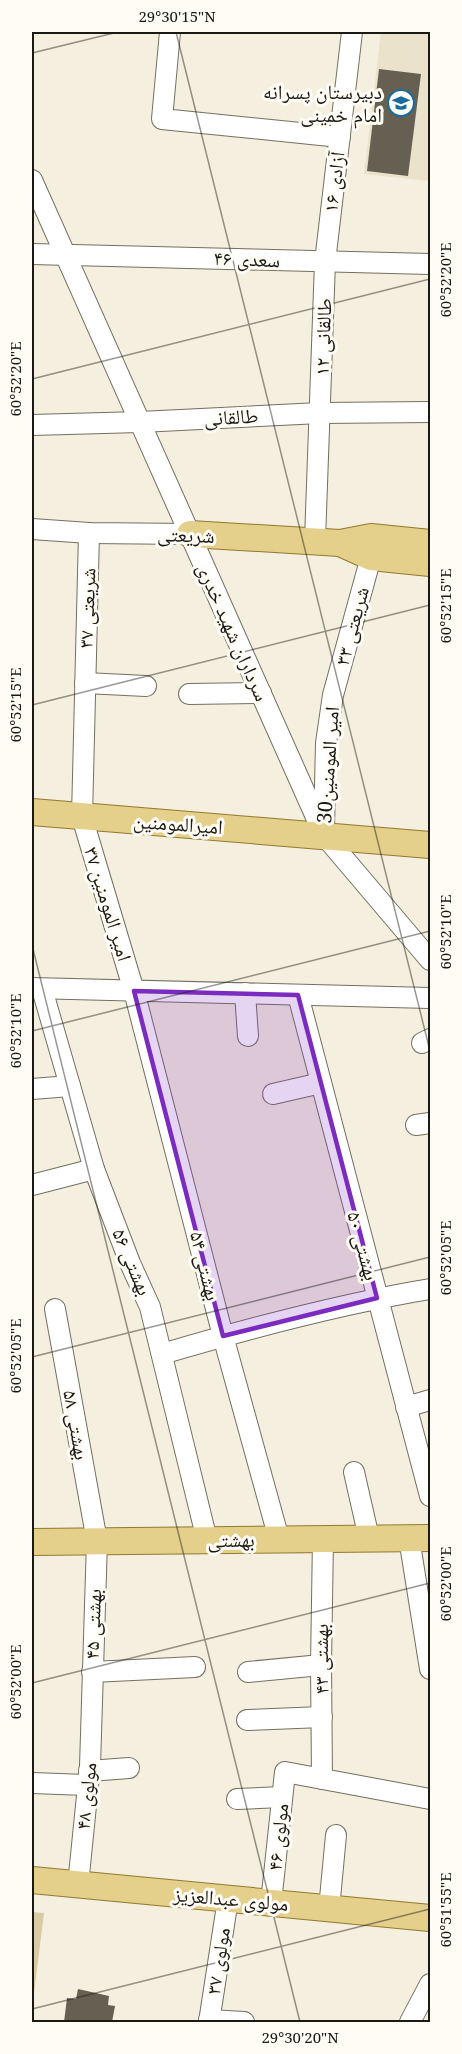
<svg xmlns="http://www.w3.org/2000/svg" width="462" height="2054" viewBox="0 0 462 2054" font-family="'Noto Serif','Noto Naskh Arabic',serif">
	<style>
		.built { fill: #eae2ca }
		.green { fill: #d9cba3 }
		.building { fill: #656052 }
		.lines { fill: none; stroke-linecap: round; stroke-linejoin: round }
		.minor-casing { stroke: #746f60; stroke-width: 22 }
		.major-casing { stroke: #927a2e; stroke-width: 28 }
		.minor { stroke: #fff; stroke-width: 20 }
		.major { stroke: #e4cf8b; stroke-width: 26 }
		.marked { fill: #7b2cbf; fill-opacity: 0.2; stroke: #7b2cbf; stroke-width: 4.5; stroke-linejoin: round }
		.ticks { fill: none; stroke: #1b1913; stroke-width: 1.5; stroke-opacity: 0.45 }
		.labels { text-anchor: middle; stroke-width: 6; stroke-linejoin: round; paint-order: stroke }
		.poi-label { font-size: 20px; fill: #1b1913; stroke: #fefcf5; text-anchor: end }
		.street-label { font-size: 20px; fill: #1b1913; stroke: #fefcf5 }
		.neatline { fill: none; stroke: #1b1913; stroke-width: 2 }
		.ticks-label { font-size: 15px; text-anchor: middle; fill: #1b1913 }
	</style>
	<rect width="100%" height="100%" fill="#f4efde"/>
	<!-- built -->
	<path class="built" d="M381,32H430V181L364,174Z"/>
	<!-- green -->
	<path class="green" d="M32,1912L44,1913L32,2009Z"/>
	<!-- building -->
	<g class="building">
		<path d="M379,69L421,74L408,176L367,171Z"/>
		<path d="M78,1989L109,1996L108,2005L115,2006L112,2022H64L67,1998L76,1999Z"/>
	</g>
	<g class="lines">
		<defs>
			<g id="minor">
				<path d="M170,32L162,119L340,137"/>
				<path d="M32,180L324,835L430,960"/>
				<path d="M32,254L430,264"/>
				<path d="M32,425L140,422L320,413L430,412"/>
				<path d="M32,529L89,533L190,534"/>
				<path d="M89,533L82,817L134,991L223,1336L279,1539"/>
				<path d="M315,540L325,262L352,32"/>
				<path d="M85,683L146,686"/>
				<path d="M189,694L261,693"/>
				<path d="M324,829L326,743L333,695L371,557"/>
				<path d="M32,988L430,998"/>
				<path d="M42,989L94,1169L130,1263L150,1307L207,1540"/>
				<path d="M245,993L248,1036"/>
				<path d="M298,995L430,1496"/>
				<path d="M422,1043L430,1039"/>
				<path d="M32,1089L70,1086"/>
				<path d="M273,1094L321,1083"/>
				<path d="M416,1125L430,1123"/>
				<path d="M32,1185L94,1169"/>
				<path d="M55,1309L97,1541L90,1766L78,1885"/>
				<path d="M162,1354C250,1328 340,1304 430,1289"/>
				<path d="M406,1407L430,1400"/>
				<path d="M354,1472L369,1538"/>
				<path d="M409,1538L430,1669"/>
				<path d="M92,1672L195,1667"/>
				<path d="M248,1672L321,1665"/>
				<path d="M247,1720L322,1717"/>
				<path d="M89,1771L129,1768"/>
				<path d="M322,1779L321,1665L323,1539"/>
				<path d="M32,1783L86,1785"/>
				<path d="M237,1799L282,1797"/>
				<path d="M271,1903L285,1772L430,1799"/>
				<path d="M329,1909L336,1835"/>
				<path d="M209,2020L244,2022"/>
				<path d="M209,2022L228,1899"/>
				<path d="M410,2022L430,1984"/>
			</g>
			<g id="major">
				<path d="M190,534L340,543L371,537L430,543"/>
				<path d="M340,543L371,557L430,563"/>
				<path d="M32,812L430,845"/>
				<path d="M32,1542L430,1538"/>
				<path d="M32,1880L430,1918"/>
			</g>
		</defs>
		<!-- minor casing -->
		<use href="#minor" class="minor-casing"/>
		<!-- major casing -->
		<use href="#major" class="major-casing"/>
		<!-- minor -->
		<use href="#minor" class="minor"/>
		<!-- major -->
		<use href="#major" class="major"/>
	</g>
	<!-- marked area -->
	<path class="marked" d="M134,991L298,995L377,1298L223,1336Z"/>
	<!-- ticks -->
	<path class="ticks" d="M176,32L430,1051M32,53L118,32M32,379L430,279M32,705L430,605M32,945L300,2022M32,1031L430,931M32,1357L430,1257M32,1683L430,1583M32,2009L430,1909"/>
	<!-- icons -->
	<defs>
		<symbol id="school-ring" viewBox="-11 -11 22 22"><circle r="9.5" fill="#fefcf5" stroke="#1a6b9d" stroke-width="1.5"/><path d="M0-5L7-2L0 1L-7-2ZM-4 1L0 2.5L4 1V4Q0 6-4 4Z" fill="#1a6b9d"/></symbol>
	</defs>
	<g fill-rule="evenodd">
		<use href="#school-ring" x="386" y="88" width="30" height="30"/>
	</g>
	<g class="labels">
		<!-- poi labels -->
		<g class="poi-label">
			<text x="382" y="99">دبیرستان پسرانه<tspan x="382" dy="23">امام خمینی</tspan></text>
		</g>
		<!-- street labels -->
		<g class="street-label">
			<text transform="translate(334 182) rotate(-83)" y="7">آزادی ۱۶</text>
			<text transform="translate(247 259) rotate(2)" y="7">سعدی ۴۶</text>
			<text transform="translate(323 337) rotate(-88)" y="7">طالقانی ۱۲</text>
			<text transform="translate(231 417) rotate(-3)" y="7">طالقانی</text>
			<text transform="translate(186 535) rotate(2)" y="7">شریعتی</text>
			<text transform="translate(87 608) rotate(-88)" y="7">شریعتی ۳۷</text>
			<text transform="translate(352 626) rotate(-75)" y="7">شریعتی ۳۳</text>
			<text transform="translate(233 632) rotate(66)" y="7">سرداران شهید خدری</text>
			<text transform="translate(328 765) rotate(-86)" y="7">امیر المومنین30</text>
			<text transform="translate(178 824) rotate(4)" y="7">امیرالمومنین</text>
			<text transform="translate(108 904) rotate(73)" y="7">امیر المومنین ۳۷</text>
			<text transform="translate(363 1246) rotate(75)" y="7">بهشتی ۵۰</text>
			<text transform="translate(132 1262) rotate(67)" y="7">بهشتی ۵۶</text>
			<text transform="translate(205 1266) rotate(76)" y="7">بهشتی ۵۴</text>
			<text transform="translate(76 1425) rotate(80)" y="7">بهشتی ۵۸</text>
			<text transform="translate(231 1540) rotate(-1)" y="7">بهشتی</text>
			<text transform="translate(93 1624) rotate(-88)" y="7">بهشتی ۴۵</text>
			<text transform="translate(321 1659) rotate(-90)" y="7">بهشتی ۴۳</text>
			<text transform="translate(86 1796) rotate(-84)" y="7">مولوی ۴۸</text>
			<text transform="translate(278 1837) rotate(-84)" y="7">مولوی ۴۶</text>
			<text transform="translate(231 1899) rotate(5)" y="7">مولوی عبدالعزیز</text>
			<text transform="translate(218 1961) rotate(-81)" y="7">مولوی ۳۷</text>
		</g>
	</g>
	<!-- border -->
	<rect width="462" height="2054" fill="none" stroke="#fefcf5" stroke-width="66"/>
	<rect x="33" y="33" width="396" height="1988" class="neatline"/>
	<g class="ticks-label">
		<text x="177" y="22">29°30'15"N</text>
		<text transform="translate(446 280) rotate(-90)" y="5">60°52'20"E</text>
		<text transform="translate(16 379) rotate(-90)" y="5">60°52'20"E</text>
		<text transform="translate(446 606) rotate(-90)" y="5">60°52'15"E</text>
		<text transform="translate(16 705) rotate(-90)" y="5">60°52'15"E</text>
		<text transform="translate(446 932) rotate(-90)" y="5">60°52'10"E</text>
		<text transform="translate(16 1031) rotate(-90)" y="5">60°52'10"E</text>
		<text transform="translate(446 1258) rotate(-90)" y="5">60°52'05"E</text>
		<text transform="translate(16 1356) rotate(-90)" y="5">60°52'05"E</text>
		<text transform="translate(446 1584) rotate(-90)" y="5">60°52'00"E</text>
		<text transform="translate(16 1682) rotate(-90)" y="5">60°52'00"E</text>
		<text transform="translate(446 1910) rotate(-90)" y="5">60°51'55"E</text>
		<text x="300" y="2043">29°30'20"N</text>
	</g>
</svg>
